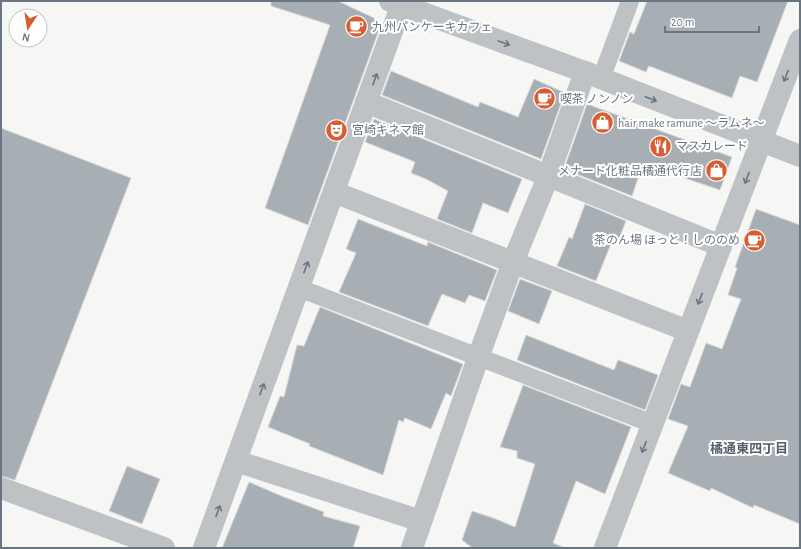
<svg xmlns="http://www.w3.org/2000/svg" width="801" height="549" viewBox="0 0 801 549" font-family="'Alegreya Sans','Noto Sans JP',sans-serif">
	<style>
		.building { fill: #a8afb4; stroke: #d8d8d6 }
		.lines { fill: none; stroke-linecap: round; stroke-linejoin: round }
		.service { stroke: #bec2c5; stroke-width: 18 }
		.minor { stroke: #bec2c5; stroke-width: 22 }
		.oneway { stroke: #687683 }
		.labels { text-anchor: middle; stroke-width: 4; stroke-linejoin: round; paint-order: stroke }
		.poi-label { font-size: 12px; fill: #687683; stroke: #fff; text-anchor: start }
		.neighbourhood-label { font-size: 13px; font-weight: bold; fill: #555f68; stroke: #fff }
	</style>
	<rect width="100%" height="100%" fill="#f6f6f4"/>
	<!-- building -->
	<g class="building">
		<path d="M271,1H338L374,18L379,30L308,225L265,208L330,25L271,6Z"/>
		<path d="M647,1H788L757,82L740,76L732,98L649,66L646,72L619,61L630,32L634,34Z"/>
		<path d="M391,71L478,107L480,102L518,117L534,79L563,92L562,94L564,95L541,159L382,95Z"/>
		<path d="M587,104L732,157L720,190L643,164L632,196L564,169Z"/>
		<path d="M374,119L522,179L508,213L483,203L472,233L437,219L448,191L426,179L411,173L415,162L365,142Z"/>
		<path d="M1,128L131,178L15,480L1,476Z"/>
		<path d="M585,204L626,221L618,241L613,239L596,281L557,266L569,237L572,239Z"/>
		<path d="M756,209L800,225V524L754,505L753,508L711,488L710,491L668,473L688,426L668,419L681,384L690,387L706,343L722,349L741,299L728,295L737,268L735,267Z"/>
		<path d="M358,219L427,246L428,242L497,270L485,301L469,295L465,303L442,294L428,326L339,292L356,253L346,249Z"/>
		<path d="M520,279L552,291L539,324L508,311Z"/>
		<path d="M320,307L463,364L451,396L446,393L431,429L405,418L403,422L399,420L383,475L309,446L310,444L268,427L280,396L284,397L297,345L304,346Z"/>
		<path d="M526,335L614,370L618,360L658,375L645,410L517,360Z"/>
		<path d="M523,385L631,427L605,494L576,481L553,543L565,548H478L471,547L462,540L472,511L496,519L515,527L535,464L517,458V451L500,447Z"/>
		<path d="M127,466L160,479L142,524L109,511Z"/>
		<path d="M249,482L284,497L324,512L323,516L360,526L353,548H222Z"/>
	</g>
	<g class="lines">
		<!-- service -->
		<g class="service">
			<path d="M601,79L630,1"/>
			<path d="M299,288L653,424"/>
		</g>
		<!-- minor -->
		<g class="minor">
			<path d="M390,1L585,72L800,156"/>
			<path d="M366,102L721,246"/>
			<path d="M334,192L688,331"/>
			<path d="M236,461L421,521"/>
			<path d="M1,488L164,548"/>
			<path d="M204,548L403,1"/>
			<path d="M412,548L478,358L513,262L548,177L585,72"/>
			<path d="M605,548L800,40"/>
		</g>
	</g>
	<!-- one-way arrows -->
	<defs><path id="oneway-shaft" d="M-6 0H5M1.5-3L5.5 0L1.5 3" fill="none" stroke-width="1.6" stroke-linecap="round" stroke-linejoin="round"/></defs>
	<g class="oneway">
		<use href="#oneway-shaft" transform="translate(504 43) rotate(20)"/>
		<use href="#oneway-shaft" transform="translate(786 76) rotate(111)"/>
		<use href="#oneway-shaft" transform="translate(375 79) rotate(-70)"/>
		<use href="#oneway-shaft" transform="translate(651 99) rotate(21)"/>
		<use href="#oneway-shaft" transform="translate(747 178) rotate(111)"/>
		<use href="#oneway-shaft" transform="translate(306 267) rotate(-70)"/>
		<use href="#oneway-shaft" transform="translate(700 299) rotate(111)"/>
		<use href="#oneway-shaft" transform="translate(262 389) rotate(-70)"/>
		<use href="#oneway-shaft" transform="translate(644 447) rotate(111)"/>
		<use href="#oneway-shaft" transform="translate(218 511) rotate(-70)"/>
	</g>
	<!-- icons -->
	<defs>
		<symbol id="cafe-disc" viewBox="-11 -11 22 22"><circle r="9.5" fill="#d75e33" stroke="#fff"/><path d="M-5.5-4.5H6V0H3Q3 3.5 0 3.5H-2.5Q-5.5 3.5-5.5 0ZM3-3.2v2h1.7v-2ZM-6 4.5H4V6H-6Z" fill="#fff"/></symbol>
		<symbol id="shop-disc" viewBox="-11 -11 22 22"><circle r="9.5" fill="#d75e33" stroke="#fff"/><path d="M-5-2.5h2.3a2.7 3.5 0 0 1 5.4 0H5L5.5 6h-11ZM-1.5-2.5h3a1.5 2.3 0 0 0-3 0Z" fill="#fff"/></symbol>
		<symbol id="theatre-disc" viewBox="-11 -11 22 22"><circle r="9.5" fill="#d75e33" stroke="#fff"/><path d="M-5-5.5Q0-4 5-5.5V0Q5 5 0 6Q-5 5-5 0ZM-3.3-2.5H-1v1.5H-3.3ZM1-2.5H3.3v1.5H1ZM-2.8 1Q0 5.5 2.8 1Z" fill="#fff"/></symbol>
		<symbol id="restaurant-disc" viewBox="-11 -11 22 22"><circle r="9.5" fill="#d75e33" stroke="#fff"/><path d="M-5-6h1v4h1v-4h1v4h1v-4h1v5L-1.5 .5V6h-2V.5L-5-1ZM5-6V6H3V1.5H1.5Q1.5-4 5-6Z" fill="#fff"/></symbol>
	</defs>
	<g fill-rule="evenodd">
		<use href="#cafe-disc" x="344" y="14" width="25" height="25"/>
		<use href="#cafe-disc" x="532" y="86" width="25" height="25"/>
		<use href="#shop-disc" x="590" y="110" width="25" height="25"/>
		<use href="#theatre-disc" x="324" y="118" width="25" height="25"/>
		<use href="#restaurant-disc" x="648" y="134" width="25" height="25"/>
		<use href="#shop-disc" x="704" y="158" width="25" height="25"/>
		<use href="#cafe-disc" x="742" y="228" width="25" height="25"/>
	</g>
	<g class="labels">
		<!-- poi labels -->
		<g class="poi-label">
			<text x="372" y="31">九州パンケーキカフェ</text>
			<text x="560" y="103">喫茶 ノンノン</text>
			<text x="618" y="127">hair make ramune ～ラムネ～</text>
			<text x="352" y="134">宮崎キネマ館</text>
			<text x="676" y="150">マスカレード</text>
			<text x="702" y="175" text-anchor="end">メナード化粧品橘通代行店</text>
			<text x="740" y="244" text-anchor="end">茶のん場 ほっと！しののめ</text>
		</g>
		<!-- neighbourhood labels -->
		<g class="neighbourhood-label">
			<text x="749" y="453">橘通東四丁目</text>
		</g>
	</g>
	<!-- border -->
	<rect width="801" height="549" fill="none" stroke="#687683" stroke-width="4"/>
	<!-- north arrow -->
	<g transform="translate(28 28) rotate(192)"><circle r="19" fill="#ffffff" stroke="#c3c8cd"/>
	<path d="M0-3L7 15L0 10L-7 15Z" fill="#d75e33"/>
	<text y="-6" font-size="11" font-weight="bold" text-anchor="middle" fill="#687683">N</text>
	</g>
	<!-- scale -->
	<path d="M665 26v6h94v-6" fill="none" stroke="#687683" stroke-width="2"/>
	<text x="671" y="26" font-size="12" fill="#687683" stroke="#ffffff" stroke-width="3" paint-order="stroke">20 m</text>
</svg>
